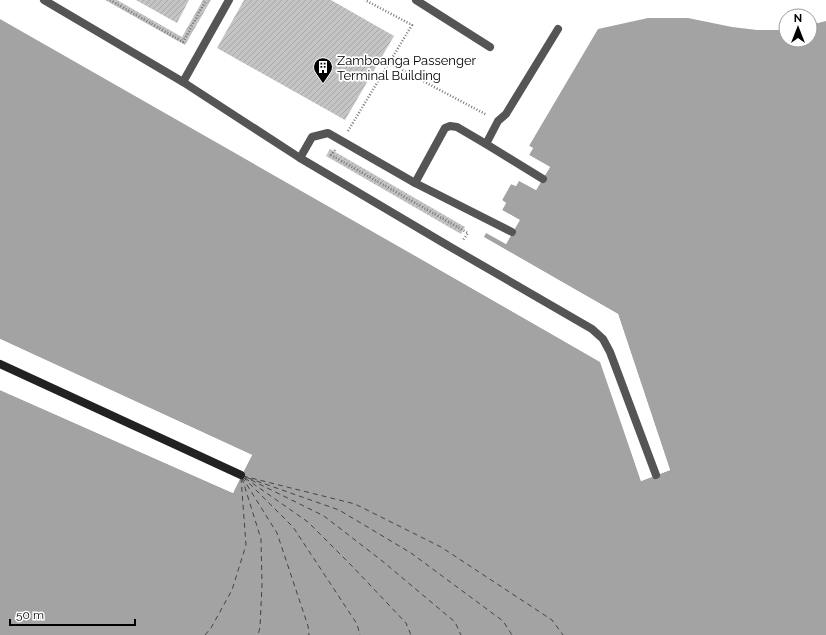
<svg xmlns="http://www.w3.org/2000/svg" width="826" height="635" viewBox="0 0 826 635" font-family="Raleway,sans-serif">
	<style>
		.water { fill: #a3a3a3 }
		.pier { fill: #fff }
		.lines { fill: none; stroke-linecap: round; stroke-linejoin: round }
		.ferry { stroke: #444; stroke-width: 1; stroke-dasharray: 5 4; stroke-linecap: butt }
		.building { fill: url(#building-hatch) }
		.path { stroke: #777; stroke-width: 2.5; stroke-dasharray: 1 2; stroke-linecap: butt }
		.service { stroke: #555; stroke-width: 8 }
		.minor { stroke: #555; stroke-width: 8 }
		.secondary { stroke: #222; stroke-width: 8 }
		.labels { text-anchor: middle; stroke-width: 3.5; stroke-linejoin: round; paint-order: stroke }
		.poi-label { font-size: 13px; fill: #000; stroke: #fff; text-anchor: start }
	</style>
	<defs>
		<pattern id="building-hatch" width="6" height="6" patternUnits="userSpaceOnUse"><rect width="6" height="6" fill="#c4c4c4"/><path d="M-1 1l2-2M0 6l6-6M5 7l2-2" fill="none" stroke="#a7a7a7"/></pattern>
	</defs>
	<rect width="100%" height="100%" fill="#fff"/>
	<!-- water -->
	<path class="water" d="M648,18H688L732,27L757,30H786V40H810V25L826,21V635H0V390L233,493L252,455L0,339V19L601,362L641,481L670,470L618,314L483,237L486,232L506,244L519,220L502,210L506,203L502,200L511,184L516,186L519,180L536,190L550,167L529,155L533,148L529,146L598,29Z"/>
	<!-- pier -->
	<g class="pier">
		<path d="M528,145L533,148L529,155L550,167L536,190L519,181L516,186L511,184L502,200L506,203L502,210L520,220L506,244L486,233L484,237L618,314L670,470L641,481L600,362L435,267L436,266L602,360L642,478L668,469L617,315L482,238L484,231L486,230L505,241L517,221L500,211V209L503,204L500,202V199L510,182H512L515,184L519,179L535,187L547,167L528,156L527,154L530,149L528,147Z"/>
		<path d="M0,339L252,455L241,475L233,493L0,390V388L232,490L249,456L0,341Z"/>
	</g>
	<g class="lines">
		<!-- ferry -->
		<g class="ferry">
			<path d="M243,476L355,504L441,547L552,620L563,635"/>
			<path d="M243,476L324,516L381,560L455,622L461,635"/>
			<path d="M242,477L277,533L308,626L309,635"/>
			<path d="M243,477L293,527L357,624L360,635"/>
			<path d="M242,478L261,539L262,584L260,627L258,635"/>
			<path d="M245,478L308,522L352,566L406,623L411,635"/>
			<path d="M248,478L339,510L411,553L503,621L512,635"/>
			<path d="M205,635L211,628L232,590L246,545L241,478"/>
		</g>
	</g>
	<!-- building -->
	<g class="building">
		<path d="M105,0H117L182,37L203,0H211L185,45Z"/>
		<path d="M136,0H189L177,23Z"/>
		<path d="M244,0H331L394,36L345,120L217,48Z"/>
		<path d="M330,149L465,227L461,234L326,156Z"/>
	</g>
	<g class="lines">
		<!-- path -->
		<g class="path">
			<path d="M110,0L183,42L206,0"/>
			<path d="M389,63L487,115"/>
			<path d="M348,131L412,25L365,0"/>
			<path d="M335,150L331,155L468,233L463,240"/>
		</g>
		<!-- service -->
		<g class="service">
			<path d="M416,0L490,47"/>
			<path d="M183,82L300,158L447,245L592,329L603,339L610,352L656,475"/>
			<path d="M486,144L498,121L506,114L558,29"/>
			<path d="M300,158L312,137L328,133L415,183L512,232"/>
			<path d="M415,183L445,128L450,126L457,127L486,144L543,179"/>
		</g>
		<!-- minor -->
		<path class="minor" d="M44,0L183,82L229,0"/>
		<!-- secondary -->
		<path class="secondary" d="M0,364L241,475"/>
	</g>
	<!-- icons -->
	<defs>
		<symbol id="building-pin" viewBox="-11 -11 22 30"><path d="M0 17L-7.5 6A9.5 9.5 0 1 1 7.5 6Z" fill="#000" stroke="#fff"/><path d="M-4-6H4V6H1V3H-1V6H-4ZM-2.5-4.3h1.7v1.8h-1.7ZM.8-4.3h1.7v1.8H.8ZM-2.5-1h1.7V.8h-1.7ZM.8-1h1.7V.8H.8Z" fill="#fff"/></symbol>
	</defs>
	<g fill-rule="evenodd">
		<use href="#building-pin" x="312" y="56" width="22" height="30"/>
	</g>
	<g class="labels">
		<!-- poi labels -->
		<g class="poi-label">
			<text x="337" y="65">Zamboanga Passenger<tspan x="337" dy="15">Terminal Building</tspan></text>
		</g>
	</g>
	<!-- north arrow -->
	<g transform="translate(798 28)"><circle r="19" fill="#ffffff" stroke="#999999"/>
	<path d="M0-3L7 15L0 10L-7 15Z" fill="#000000"/>
	<text y="-6" font-size="11" font-weight="bold" text-anchor="middle" fill="#000000">N</text>
	</g>
	<!-- scale -->
	<path d="M10 619v6h125v-6" fill="none" stroke="#000000" stroke-width="2"/>
	<text x="16" y="619" font-size="12" fill="#000000" stroke="#ffffff" stroke-width="3" paint-order="stroke">50 m</text>
</svg>
